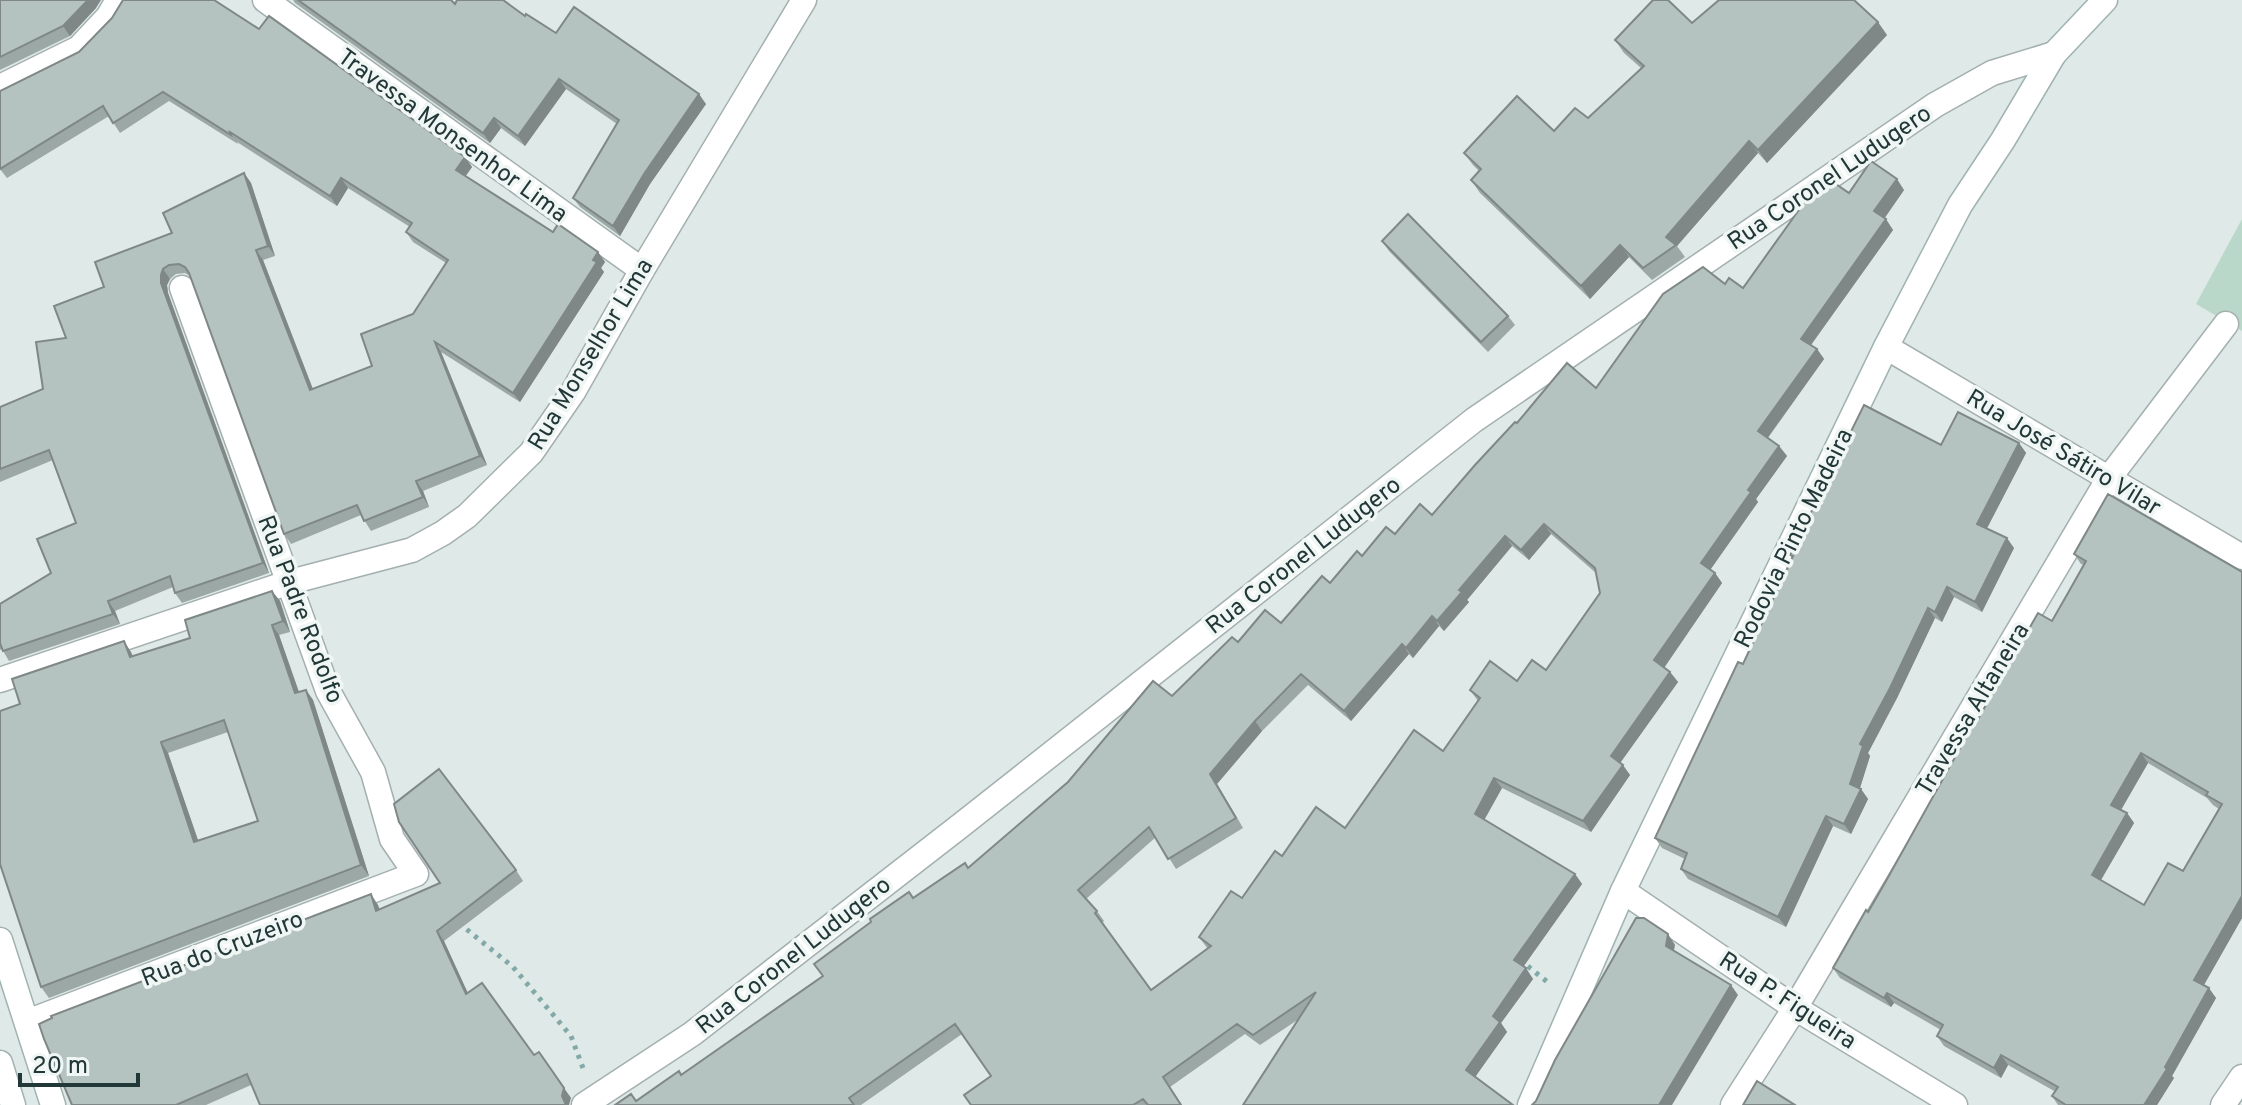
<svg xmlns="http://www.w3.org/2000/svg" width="2242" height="1105" viewBox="0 0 2242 1105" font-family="Overpass,sans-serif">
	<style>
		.green { fill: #bad8c9 }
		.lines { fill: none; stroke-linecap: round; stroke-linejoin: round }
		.street-casing { stroke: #a3b0af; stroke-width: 27 }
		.secondary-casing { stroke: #9fb3b1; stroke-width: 27 }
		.path { stroke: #82a9a7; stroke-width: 5; stroke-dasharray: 4 6; stroke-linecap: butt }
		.street { stroke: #fff; stroke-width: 24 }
		.secondary { stroke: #fff; stroke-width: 24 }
		.wall { fill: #9ca8a5; fill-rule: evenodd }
		.shaded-wall { fill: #7f8886 }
		.building { fill: #b5c3c0; stroke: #7f8886; stroke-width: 2; fill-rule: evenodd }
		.labels { text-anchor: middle; stroke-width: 7; stroke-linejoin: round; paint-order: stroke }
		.street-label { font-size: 24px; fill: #223737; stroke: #eff6f4 }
	</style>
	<rect width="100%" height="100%" fill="#dfe9e7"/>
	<!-- green -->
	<path class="green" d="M2242,219V331L2196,304Z"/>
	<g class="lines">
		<defs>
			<g id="street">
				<path d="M265,0L642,270"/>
				<path d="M0,87L79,48L108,17L118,0"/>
				<path d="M1886,347L2242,557"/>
				<path d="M0,680L290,582L412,550L443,533L467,516L531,453L573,392L642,270L804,0"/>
				<path d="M1623,891L1795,1008L1955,1105"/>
				<path d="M27,1022L416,874L392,839L373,772L328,691L182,288"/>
				<path d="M584,1105L692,1034L960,826L1474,420L1935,105L1992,73L2054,54"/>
				<path d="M1733,1105L1795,1008L2109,478L2226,324"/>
				<path d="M2223,1105L2242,1077"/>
			</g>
			<g id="secondary">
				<path d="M0,940L53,1105"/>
				<path d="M0,1063L13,1105"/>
				<path d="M1530,1105L1623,891L1886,347L1960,205L2003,140L2054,54L2105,0"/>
			</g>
		</defs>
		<!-- street casing -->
		<use href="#street" class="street-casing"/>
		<!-- secondary casing -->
		<use href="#secondary" class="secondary-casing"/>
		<!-- path -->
		<g class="path">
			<path d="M460,922L465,928L513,967L571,1036L583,1068"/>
			<path d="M1520,960L1550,984"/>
		</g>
		<!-- street -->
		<use href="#street" class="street"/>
		<!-- secondary -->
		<use href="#secondary" class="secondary"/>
	</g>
	<!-- wall -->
	<g class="wall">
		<path d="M0,0L96,8L70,36L0,70Z"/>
		<path d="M293,0H451L455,4L525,16L556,33L706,104L650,184L620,236L580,207L573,198L617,124L566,89L525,146L501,128L490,143L295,3Z"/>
		<path d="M1692,23L1887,35L1767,163L1758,153L1677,246L1685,257L1652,280L1629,257L1590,299L1480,193L1471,180L1479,171L1473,165L1464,153L1554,131L1588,118L1641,68L1624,53L1615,40Z"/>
		<path d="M259,29L465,157L472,167L465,176L553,232L598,252L605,262L601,268L604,272L520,402L441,352L487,465L423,491L429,507L371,531L361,515L291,544L284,534L190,276L185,273L176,274L170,279L167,285L168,293L269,573L182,603L175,593L173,587L115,611L120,624L9,661L2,649L0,650V604L51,573L76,523L53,460L0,482V407L43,389L66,338L104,287L244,173L251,183L275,256L263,260L313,389L372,366L413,314L446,263L413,242L406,232L410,227L348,188L337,206L237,142L238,144L169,101L120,133L109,116L7,178L0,169V91Z"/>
		<path d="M1904,190L1884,218L1893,230L1811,345L1817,349L1824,359L1768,438L1779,446L1787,456L1756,499L1758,502L1710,570L1715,573L1722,583L1664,667L1670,672L1678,682L1620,763L1630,775L1591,832L1502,788L1484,820L1575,874L1582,884L1523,967L1533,979L1501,1023L1507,1032L1475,1077L1299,1019L1260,1045L1245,1034L1170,1087L1182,1105H971L991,1076L962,1034L861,1105H615L636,1101L681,1075L822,976L913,898L968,868L1238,642L1281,623L1362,556L1395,534L1432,515L1517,423L1596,388L1725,284L1743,288L1849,193ZM1551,534L1596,573L1600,593L1546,670L1517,681L1470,690L1478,701L1443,751L1345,828L1282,856L1242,898L1199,937L1208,949L1151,990L1102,923L1104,921L1097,911L1086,899L1156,837L1176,869L1243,828L1217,784L1262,731L1308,685L1351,721L1409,654L1413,658L1439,626L1444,631L1469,602L1467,600L1512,546L1529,560Z"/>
		<path d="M1382,241L1508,316L1515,325L1488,352L1389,251Z"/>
		<path d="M2019,443L2026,453L1987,528L2014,548L1982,612L1954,597L1942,622L1935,618L1897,698L1868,753L1870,756L1860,788L1868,799L1851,834L1833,826L1786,927L1688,879L1681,869L1685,859L1662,848L1655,838L1743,664L1792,558L1790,555L1941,445Z"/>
		<path d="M2074,554L2242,572V918L2204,985L2216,998L2172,1076L2174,1078L2157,1105H2058L2052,1096L2056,1092L2008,1065L2001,1078L1944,1046L1937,1036L1941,1030L1894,1003L1891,1007L1840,978L1833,968L1868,912L1974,726L2052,621L2084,565L2081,564ZM2148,763L2207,798L2213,805L2219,809L2183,871L2144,905L2101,880L2134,823L2127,813L2121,810Z"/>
		<path d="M272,591L280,601L290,632L279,635L299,692L306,690L313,700L369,876L49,998L41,987L20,704L124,641L133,656L190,638ZM228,732L258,821L198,840L168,753Z"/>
		<path d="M516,870L523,881L444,941L467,993L534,1055L571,1098L251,1085L206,1105H72L378,905L379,910Z"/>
	</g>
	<!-- shaded-wall -->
	<g class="shaded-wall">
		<path d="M88,0H101L96,8L70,36L63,26Z"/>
		<path d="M1878,22L1887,35L1767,163L1758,150Z"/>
		<path d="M559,79L566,89L525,146L518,136Z"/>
		<path d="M699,94L706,104L650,184L620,236L613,226L644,174Z"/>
		<path d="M494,118L501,128L490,143L483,133Z"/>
		<path d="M1749,141L1758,153L1677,246L1666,237Z"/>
		<path d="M465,157L472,167L463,180L456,170Z"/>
		<path d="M244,173L251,183L275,256L268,246Z"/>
		<path d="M341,178L348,188L337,206L330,196Z"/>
		<path d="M1897,179L1904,190L1882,222L1874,211Z"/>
		<path d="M1886,219L1893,230L1808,349L1801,339Z"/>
		<path d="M1620,245L1629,257L1590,299L1581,286Z"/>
		<path d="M256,250L263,260L317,400L310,390Z"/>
		<path d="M598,252L605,262L601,268L604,272L520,402L513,393Z"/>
		<path d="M163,269L170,279L167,285L168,293L269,573L263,563L161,283V275Z"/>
		<path d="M435,342L441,352L487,465L480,456Z"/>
		<path d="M1817,349L1824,359L1765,441L1758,431Z"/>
		<path d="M2019,443L2026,453L1984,534L1977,524Z"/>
		<path d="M1779,446L1787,456L1756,499L1758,502L1708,573L1701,563L1748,490Z"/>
		<path d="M416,481L423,491L429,507L423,497Z"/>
		<path d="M1544,524L1551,534L1529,560L1521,550Z"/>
		<path d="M1505,536L1512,546L1467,600L1469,602L1444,631L1437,621L1459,590Z"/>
		<path d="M2007,538L2014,548L1982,612L1975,602Z"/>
		<path d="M1715,573L1722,583L1662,671L1654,660Z"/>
		<path d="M1947,587L1954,597L1942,622L1935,612Z"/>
		<path d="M272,591L280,601L290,632L283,621Z"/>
		<path d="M108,601L115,611L120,624L113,614Z"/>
		<path d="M1928,608L1935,618L1897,698L1868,753L1870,756L1858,794L1850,784L1860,744Z"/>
		<path d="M1432,616L1439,626L1413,658L1406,648Z"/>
		<path d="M272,625L279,635L303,704L295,693Z"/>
		<path d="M124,641L131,652L137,668L130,657Z"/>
		<path d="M1402,644L1409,654L1351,721L1344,711Z"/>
		<path d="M1670,672L1678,682L1618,766L1611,756Z"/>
		<path d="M306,690L313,700L369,876L361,865Z"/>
		<path d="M1255,721L1262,731L1217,784L1243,828L1210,774Z"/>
		<path d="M161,742L168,753L202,852L194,842Z"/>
		<path d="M2141,753L2148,763L2118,815L2111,805Z"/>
		<path d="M1623,765L1630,775L1591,832L1583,821Z"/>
		<path d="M1494,778L1502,788L1482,824L1475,814Z"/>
		<path d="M1861,789L1868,799L1851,834L1844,824Z"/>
		<path d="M2127,813L2134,823L2098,885L2092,875Z"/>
		<path d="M1826,816L1833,826L1786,927L1778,917Z"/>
		<path d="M1575,874L1582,884L1521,970L1514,960Z"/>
		<path d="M371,894L378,905L383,921L376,911Z"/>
		<path d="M2242,896V918L2201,990L2194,980Z"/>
		<path d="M437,931L444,941L473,1004L466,994Z"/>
		<path d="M1668,934L1675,945L1673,956L1666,946Z"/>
		<path d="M1526,968L1533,979L1501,1023L1507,1032L1473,1080L1466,1070L1493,1016Z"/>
		<path d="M1731,985L1738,995L1672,1105H1659Z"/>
		<path d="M2209,988L2216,998L2172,1076L2174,1078L2157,1105H2144Z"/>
		<path d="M1887,993L1894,1003L1891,1007L1884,998Z"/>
		<path d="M539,1052L571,1098L569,1105H566Z"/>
		<path d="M2001,1055L2008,1065L2001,1078L1994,1068Z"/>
	</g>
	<!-- building -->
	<g class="building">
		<path d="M0,0H88L63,26L0,57Z"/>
		<path d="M123,0H214L259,29L269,16L465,157L456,170L553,232L558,224L598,252L593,260L597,262L513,393L435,342L480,456L416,481L423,497L364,521L357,505L284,534L189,273L185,267L179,264L169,265L163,269L161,275V283L263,563L175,593L170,576L108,601L113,614L3,651L0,643V604L51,573L37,539L76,523L49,450L0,469V407L43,389L36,342L66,338L54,306L104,287L95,262L172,233L163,213L244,173L268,246L256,250L310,390L372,366L361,334L413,314L448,260L406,232L412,223L341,178L330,196L230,132L231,135L163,92L113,123L103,106L0,169V91L79,52L112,18Z"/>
		<path d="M298,0H451L455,4L457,0H503L525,16L526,14L556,33L574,7L699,94L644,174L613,226L573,198L619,120L559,79L518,136L494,118L483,133Z"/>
		<path d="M1653,0H1668L1692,23L1719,0H1854L1878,22L1758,150L1749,141L1666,237L1676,245L1643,268L1620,245L1581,286L1471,180L1481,169L1464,153L1517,96L1554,131L1575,108L1588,118L1644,66L1615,40Z"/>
		<path d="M1871,161L1897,179L1874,211L1886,219L1801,339L1817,349L1758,431L1779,446L1748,490L1751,492L1701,563L1715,573L1654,660L1670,672L1611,756L1623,765L1583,821L1494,778L1475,814L1575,874L1514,960L1526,968L1493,1016L1500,1022L1466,1070L1513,1105H1243L1316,992L1253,1035L1237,1024L1163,1077L1181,1105H1148L1143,1099L1133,1105H971L964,1095L991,1076L955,1024L849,1098L854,1105H615L631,1094L636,1101L679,1071L681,1075L823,976L814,964L871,922L870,919L909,892L913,898L965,863L968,868L1068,782L1153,681L1172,696L1232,637L1238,642L1265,610L1281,623L1322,576L1330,583L1357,551L1362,556L1386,527L1395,534L1420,504L1432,515L1475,465L1515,422L1517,423L1567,363L1596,388L1663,294L1703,267L1725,284L1729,278L1743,288L1811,193L1830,180L1849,193ZM1544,524L1595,568L1600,593L1546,670L1532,660L1517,681L1490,661L1470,690L1480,698L1443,751L1414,730L1345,828L1316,807L1282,856L1275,851L1242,898L1231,891L1199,937L1211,946L1151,990L1095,913L1097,911L1078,890L1149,827L1168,859L1236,818L1210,774L1255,721L1301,674L1344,711L1402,644L1406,648L1432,616L1437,621L1462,592L1459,590L1505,536L1521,550Z"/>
		<path d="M1408,214L1508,316L1481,342L1382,241Z"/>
		<path d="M1864,405L1941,445L1958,412L2019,443L1977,524L2007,538L1975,602L1947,587L1935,612L1928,608L1890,688L1860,744L1863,746L1850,784L1861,789L1844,824L1826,816L1778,917L1681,869L1687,853L1655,838L1738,662L1743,664L1793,556L1790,555Z"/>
		<path d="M2108,494L2242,572V896L2194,980L2209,988L2165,1067L2167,1069L2144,1105H2066L2052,1096L2058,1087L2001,1055L1994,1068L1937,1036L1943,1025L1887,993L1884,998L1833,968L1866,910L1868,912L1886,881L1973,725L1974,726L2038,613L2052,621L2068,593L2086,561L2074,554ZM2141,753L2208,792L2206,795L2222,804L2183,871L2168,863L2144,905L2092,875L2127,813L2111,805Z"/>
		<path d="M272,591L283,621L272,625L295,693L306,690L361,865L41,987L0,864V711L20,704L12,679L124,641L130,657L190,638L185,620ZM224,720L258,821L194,842L161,742Z"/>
		<path d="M439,769L516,870L437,931L466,994L482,983L534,1055L539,1052L564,1088L562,1096L566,1105H260L247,1074L176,1105H72L44,1039L39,1024L52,1018L51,1016L371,894L376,911L440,883L399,822L394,804Z"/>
		<path d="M1636,918H1644L1668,934L1666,946L1731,985L1659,1105H1532L1536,1101L1555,1060Z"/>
		<path d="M1757,1081L1795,1105H1743Z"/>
	</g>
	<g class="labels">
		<!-- street labels -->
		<g class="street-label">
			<text transform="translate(453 135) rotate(36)" y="8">Travessa Monsenhor Lima</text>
			<text transform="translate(1829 177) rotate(-34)" y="8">Rua Coronel Ludugero</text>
			<text transform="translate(590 354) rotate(-59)" y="8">Rua Monselhor Lima</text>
			<text transform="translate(2064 452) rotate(31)" y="8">Rua José Sátiro Vilar</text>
			<text transform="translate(1793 538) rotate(-64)" y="8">Rodovia Pinto Madeira</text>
			<text transform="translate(1303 555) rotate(-38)" y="8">Rua Coronel Ludugero</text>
			<text transform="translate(301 609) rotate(69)" y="8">Rua Padre Rodolfo</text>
			<text transform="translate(1972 709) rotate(-59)" y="8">Travessa Altaneira</text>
			<text transform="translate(222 948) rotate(-21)" y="8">Rua do Cruzeiro</text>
			<text transform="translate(793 955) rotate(-38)" y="8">Rua Coronel Ludugero</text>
			<text transform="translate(1788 1000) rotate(33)" y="8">Rua P. Figueira</text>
		</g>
	</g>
	<!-- scale -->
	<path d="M20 1073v12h118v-12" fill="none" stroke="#223737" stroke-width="4"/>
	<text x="32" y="1073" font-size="24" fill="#223737" stroke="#eff6f4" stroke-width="6" paint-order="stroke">20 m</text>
</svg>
